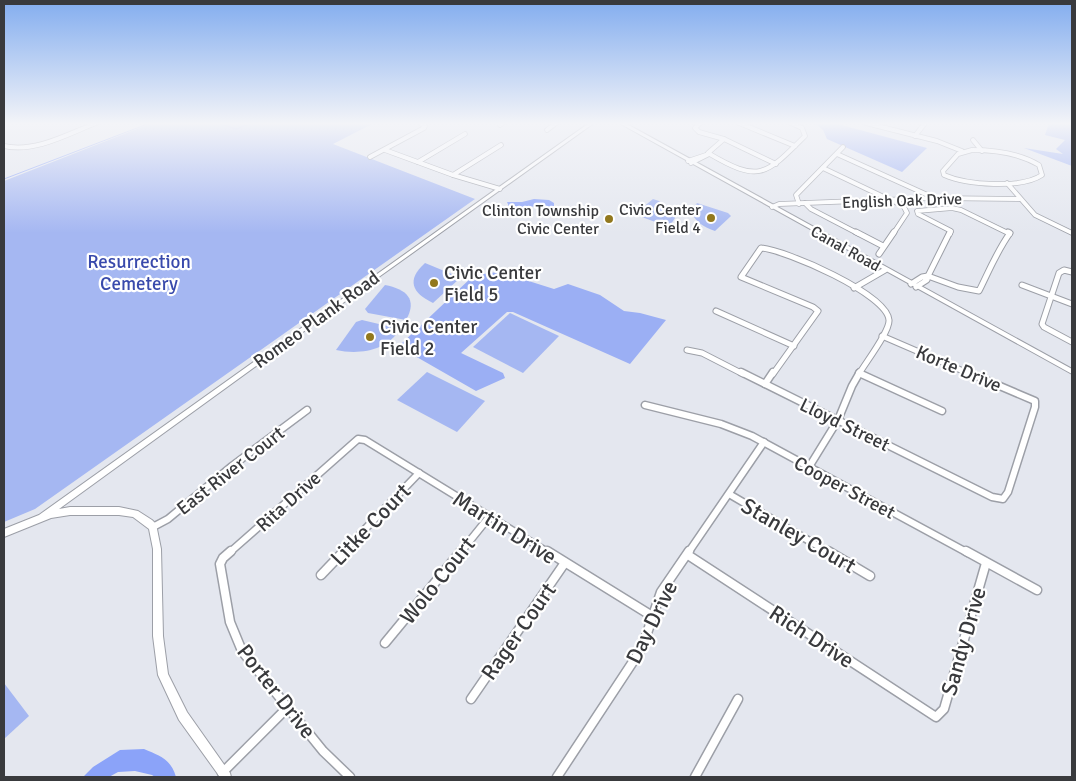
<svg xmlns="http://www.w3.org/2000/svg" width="1076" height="781" viewBox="0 0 1076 781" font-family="Signika,sans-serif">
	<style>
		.green { fill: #a5b7f2 }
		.forest { fill: #9baff4 }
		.water { fill: #8ba3f9 }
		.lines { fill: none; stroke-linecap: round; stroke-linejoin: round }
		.stream { stroke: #8ba3f9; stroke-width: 1 }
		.minor-far3-casing { stroke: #9c9fa7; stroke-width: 5.5 }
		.minor-far2-casing { stroke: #9c9fa7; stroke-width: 7 }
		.minor-far1-casing { stroke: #9c9fa7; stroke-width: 9 }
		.minor-casing { stroke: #9c9fa7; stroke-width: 11 }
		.tertiary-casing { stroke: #9c9fa7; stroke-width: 2 }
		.minor-far3 { stroke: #fff; stroke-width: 4 }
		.minor-far2 { stroke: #fff; stroke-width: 5 }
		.minor-far1 { stroke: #fff; stroke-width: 6 }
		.minor { stroke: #fff; stroke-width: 8 }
		.tertiary { fill: #fff; fill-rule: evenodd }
		.poi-dot { fill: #92781e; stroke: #fff; stroke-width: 2 }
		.labels { text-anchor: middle; stroke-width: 4.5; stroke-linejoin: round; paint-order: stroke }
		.far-street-label { font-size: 16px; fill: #393a3d; stroke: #fff }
		.far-poi-label { font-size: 16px; fill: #393a3d; stroke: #fff; text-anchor: end }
		.park-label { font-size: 19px; fill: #394aac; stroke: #fff }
		.poi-label { font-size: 19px; fill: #393a3d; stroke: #fff; text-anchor: start }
		.street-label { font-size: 19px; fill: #393a3d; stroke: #fff }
		.near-street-label { font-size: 22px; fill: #393a3d; stroke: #fff }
	</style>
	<rect width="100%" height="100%" fill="#e4e7ef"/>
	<!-- green -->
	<g class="green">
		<path d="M152,123H374L333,144L475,199L35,509L4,522V181Z"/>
		<path d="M653,199C663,202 673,207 675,218L669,227L639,216L636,213Z"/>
		<path d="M697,203L728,213L731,216L715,231C704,227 694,222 691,210Z"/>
		<path d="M425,263L459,277V279L433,303C412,293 406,280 425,263Z"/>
		<path d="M385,285C406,289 418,299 406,320L368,313L365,309Z"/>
		<path d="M510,313L559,336L523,373L473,347Z"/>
		<path d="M362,320L400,329C387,351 359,355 336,350L356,322Z"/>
		<path d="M427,372L485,401L457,432L397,400Z"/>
		<path d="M4,683L29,716L4,739Z"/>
	</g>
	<!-- forest -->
	<g class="forest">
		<path d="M815,123H834L927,148L902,172L827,139L823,130Z"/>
		<path d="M1053,123L1072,125V166L1024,148L1063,154L1056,149L1065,140L1045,135L1048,126Z"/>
		<path d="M500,272L554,289L568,284L600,295L624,311L640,313L666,320L630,364L513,312H507L461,353L503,373L505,378L476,391L401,348V344L472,277L488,273Z"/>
	</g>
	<!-- water -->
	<g class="water">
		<path d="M534,199L549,200L554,203V206L547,208L527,206L523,209V215L521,216L504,217L503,215L510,209L507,202H522Z"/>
		<path d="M144,749C160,756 171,759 176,777H155L152,775L135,771L118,772L109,777H83L93,767L120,750Z"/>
	</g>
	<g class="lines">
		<!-- stream -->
		<g class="stream">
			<path d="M218,123L236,129L253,123"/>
			<path d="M4,179L150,123"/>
		</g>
		<defs>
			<g id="minor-far3">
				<path d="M700,123L695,128L699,132L724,139L776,164"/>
				<path d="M739,123L795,146"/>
				<path d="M866,123L937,141L962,151"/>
				<path d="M500,125L503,123"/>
				<path d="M547,130L556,123"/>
				<path d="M915,136L925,123"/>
				<path d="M724,139L708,153C759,183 765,176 805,136L802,128L791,123"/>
				<path d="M973,140L982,151"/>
				<path d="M4,146C35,153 68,134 96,123"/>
				<path d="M385,150L453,175L500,189"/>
				<path d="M972,150C995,150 1019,153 1039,165L1042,175C1021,189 967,185 944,175L943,171L958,154Z"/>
				<path d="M837,154L932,197"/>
				<path d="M370,157L424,128L425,126L420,123"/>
				<path d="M688,161L709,154L691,163"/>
				<path d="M418,162L465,134"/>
				<path d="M823,168L888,199"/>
				<path d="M453,175L501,145"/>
				<path d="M1007,183L1035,215L1072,233"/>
				<path d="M892,200L904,207L907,213L893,234"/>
				<path d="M805,203L811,209L859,234"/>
				<path d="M799,204L796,195L843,147"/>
				<path d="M772,207L779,204L934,198L1020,199"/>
				<path d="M950,234L951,231L918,214L917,211L952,208L961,210L1010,234"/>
			</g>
			<g id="minor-far2">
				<path d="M856,232L883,246"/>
				<path d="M950,232L928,276L958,287L979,291C989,271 997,251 1010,233L1008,232"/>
				<path d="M879,254L894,232"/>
				<path d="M1072,272L1064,270L1059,273L1042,324L1044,327L1072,342"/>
				<path d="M911,284L922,277L928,276L927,280L916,287"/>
				<path d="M1022,285L1072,304"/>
				<path d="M854,288L885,270"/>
				<path d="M716,311L794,346"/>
				<path d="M882,336L970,374"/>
				<path d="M687,350L702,353L743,374"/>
				<path d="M773,374L818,311L813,307L741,277L761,248C786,250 887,294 889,320C890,331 866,362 859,374"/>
			</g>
			<g id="minor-far1">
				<path d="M741,372L992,497L1003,499L1008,492L1035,407V401L967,372"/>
				<path d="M859,373L942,411"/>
				<path d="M765,384L773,372"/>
				<path d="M645,405L721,424L752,436L968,553"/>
				<path d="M809,467L838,420L852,386L860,372"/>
				<path d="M729,494L830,553"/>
				<path d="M153,527L168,519L232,466L307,410"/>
				<path d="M229,553L358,439L365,440L549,553"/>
				<path d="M342,553L419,473"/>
				<path d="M460,553L489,517"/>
				<path d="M688,553L764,442"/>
			</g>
			<g id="minor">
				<path d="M231,551L223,558L220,564L230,622L242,651L323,751L350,777"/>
				<path d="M547,551L652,616"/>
				<path d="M828,551L870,576"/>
				<path d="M966,551L1037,590"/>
				<path d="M688,555L936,717L944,709L986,563"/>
				<path d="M321,575L344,551"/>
				<path d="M385,643L461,551"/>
				<path d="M471,699L564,564"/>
				<path d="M222,773L287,708"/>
				<path d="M557,777L642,648L661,592L689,551"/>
				<path d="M695,777L738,699"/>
			</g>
			<g id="tertiary">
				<path d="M589,123H594L376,279L59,509L70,507H119L138,511L152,520L156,524L161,549L163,636L168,674L187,712L230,773L231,777H220L179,720L158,675L153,636V549L149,529L133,517L119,515H70L51,518L4,537V529L39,515Z"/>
				<path d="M619,123H625L1072,369V374Z"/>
			</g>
		</defs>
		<!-- minor-far3 casing -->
		<use href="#minor-far3" class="minor-far3-casing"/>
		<!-- minor-far2 casing -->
		<use href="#minor-far2" class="minor-far2-casing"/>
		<!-- minor-far1 casing -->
		<use href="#minor-far1" class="minor-far1-casing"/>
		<!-- minor casing -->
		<use href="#minor" class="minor-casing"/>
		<!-- tertiary casing -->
		<use href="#tertiary" class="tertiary-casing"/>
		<!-- minor-far3 -->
		<use href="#minor-far3" class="minor-far3"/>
		<!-- minor-far2 -->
		<use href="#minor-far2" class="minor-far2"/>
		<!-- minor-far1 -->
		<use href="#minor-far1" class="minor-far1"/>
		<!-- minor -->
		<use href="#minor" class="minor"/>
		<!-- tertiary -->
		<use href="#tertiary" class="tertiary"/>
	</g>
	<!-- sky -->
	<linearGradient id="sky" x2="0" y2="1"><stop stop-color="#83adef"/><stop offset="0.53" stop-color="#f3f4f8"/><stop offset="1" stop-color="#f3f4f8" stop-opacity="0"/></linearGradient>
	<rect width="1076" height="233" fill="url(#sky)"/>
	<!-- markers -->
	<g class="poi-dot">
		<circle cx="711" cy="218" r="5"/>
		<circle cx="609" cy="219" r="5"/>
		<circle cx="434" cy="283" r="5"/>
		<circle cx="370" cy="337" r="5"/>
	</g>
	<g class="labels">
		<!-- far-street labels -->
		<g class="far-street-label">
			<text transform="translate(902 200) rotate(-2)" y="6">English Oak Drive</text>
			<text transform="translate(846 248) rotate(29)" y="6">Canal Road</text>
		</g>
		<!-- far-poi labels -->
		<g class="far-poi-label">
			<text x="701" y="215">Civic Center<tspan x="701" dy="18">Field 4</tspan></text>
			<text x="599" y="216">Clinton Township<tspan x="599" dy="18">Civic Center</tspan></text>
		</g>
		<!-- park labels -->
		<g class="park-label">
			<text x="139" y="268">Resurrection<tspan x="139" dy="22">Cemetery</tspan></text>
		</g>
		<!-- poi labels -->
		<g class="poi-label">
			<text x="444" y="279">Civic Center<tspan x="444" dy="22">Field 5</tspan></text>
			<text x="380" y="333">Civic Center<tspan x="380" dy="22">Field 2</tspan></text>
		</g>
		<!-- street labels -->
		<g class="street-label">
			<text transform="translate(316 319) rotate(-36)" y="7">Romeo Plank Road</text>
			<text transform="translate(959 368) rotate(23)" y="7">Korte Drive</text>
			<text transform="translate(845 424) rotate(26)" y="7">Lloyd Street</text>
			<text transform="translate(230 470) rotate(-38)" y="7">East River Court</text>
			<text transform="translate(845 487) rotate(28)" y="7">Cooper Street</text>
			<text transform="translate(288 501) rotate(-42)" y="7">Rita Drive</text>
		</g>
		<!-- near-street labels -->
		<g class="near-street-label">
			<text transform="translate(370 524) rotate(-46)" y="8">Litke Court</text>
			<text transform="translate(505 527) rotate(32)" y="8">Martin Drive</text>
			<text transform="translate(799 535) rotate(30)" y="8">Stanley Court</text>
			<text transform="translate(437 580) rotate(-51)" y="8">Wolo Court</text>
			<text transform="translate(651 622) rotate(-64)" y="8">Day Drive</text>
			<text transform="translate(518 631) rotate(-55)" y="8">Rager Court</text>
			<text transform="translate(812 636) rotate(33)" y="8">Rich Drive</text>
			<text transform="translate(963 641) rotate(-74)" y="8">Sandy Drive</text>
			<text transform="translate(277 691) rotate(52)" y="8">Porter Drive</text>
		</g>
	</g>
	<!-- border -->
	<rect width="1076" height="781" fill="none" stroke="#393a3d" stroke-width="10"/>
</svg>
